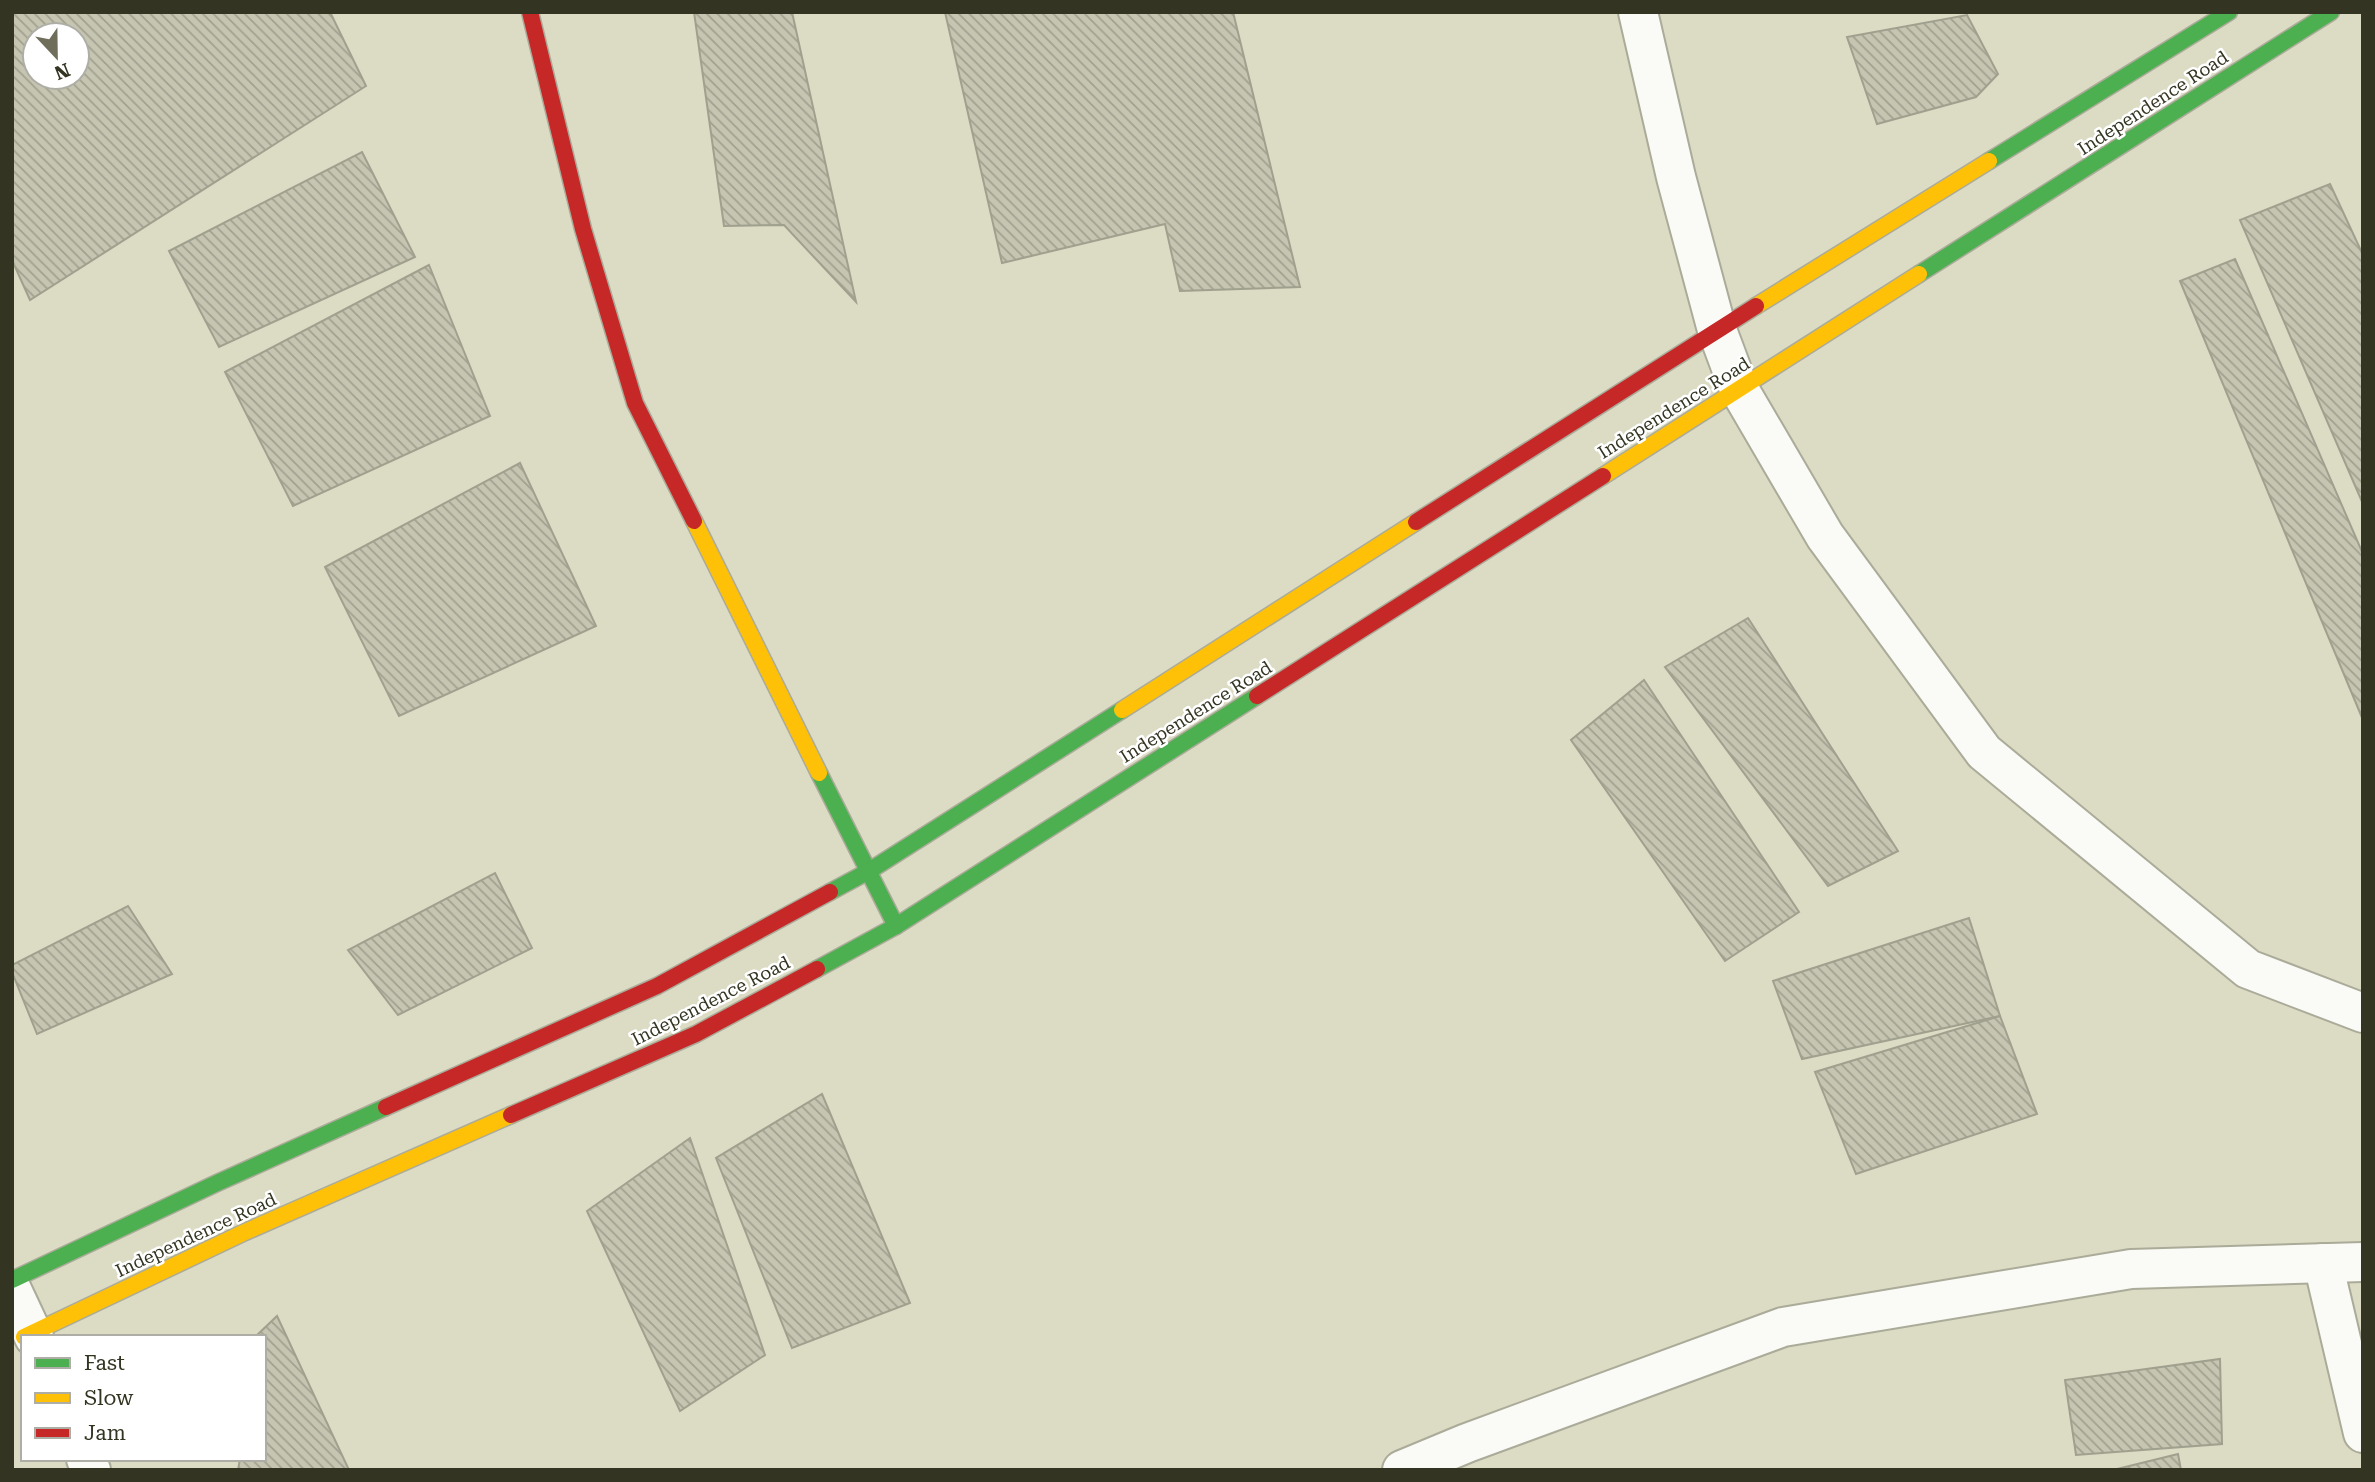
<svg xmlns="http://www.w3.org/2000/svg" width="2375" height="1482" viewBox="0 0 2375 1482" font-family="'Roboto Serif',serif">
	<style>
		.building { fill: url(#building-back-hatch); stroke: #a0a08e; stroke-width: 2; fill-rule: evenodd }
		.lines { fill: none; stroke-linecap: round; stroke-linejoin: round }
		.street-casing { stroke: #abab99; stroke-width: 42 }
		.fast-casing { stroke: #abab99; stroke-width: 19 }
		.slow-casing { stroke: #abab99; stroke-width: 19 }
		.jam-casing { stroke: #abab99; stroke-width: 19 }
		.street { stroke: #fafaf6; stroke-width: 38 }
		.fast { stroke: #4caf50; stroke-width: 16 }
		.slow { stroke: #ffc107; stroke-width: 16 }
		.jam { stroke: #c62828; stroke-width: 16 }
		.labels { text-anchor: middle; stroke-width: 5; stroke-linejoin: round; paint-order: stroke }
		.street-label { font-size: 18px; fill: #343422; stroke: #fff }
	</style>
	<defs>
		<pattern id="building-back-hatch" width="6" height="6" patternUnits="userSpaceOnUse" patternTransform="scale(1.75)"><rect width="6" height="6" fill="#c6c5b2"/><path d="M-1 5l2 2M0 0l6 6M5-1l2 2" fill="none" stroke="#a2a190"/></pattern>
	</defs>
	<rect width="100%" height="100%" fill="#dcdbc4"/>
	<!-- building -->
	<g class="building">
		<path d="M12,12H330L366,86L30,300L12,260ZM35,35H77V77H35Z"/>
		<path d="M694,12H792L856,302L784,225L724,226Z"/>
		<path d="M945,12H1233L1300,287L1180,291L1165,224L1002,263Z"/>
		<path d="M1967,15L1998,74L1976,97L1877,124L1847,37Z"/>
		<path d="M362,152L415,257L219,347L169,251Z"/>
		<path d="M2330,184L2363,255V504L2240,220Z"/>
		<path d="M2235,259L2363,554V720L2180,281Z"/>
		<path d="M429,265L490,416L293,506L225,372Z"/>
		<path d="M520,463L596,626L399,716L325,567Z"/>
		<path d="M1748,618L1898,851L1828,886L1665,667Z"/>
		<path d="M1644,680L1799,912L1725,961L1571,740Z"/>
		<path d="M495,873L532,948L398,1015L348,950Z"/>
		<path d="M128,906L172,974L37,1034L12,972V965Z"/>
		<path d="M1969,918L2000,1016L1802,1059L1773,981Z"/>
		<path d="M2000,1016L2037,1114L1856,1174L1815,1072Z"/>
		<path d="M822,1094L910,1303L792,1348L716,1158Z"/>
		<path d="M690,1138L765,1355L680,1411L587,1211Z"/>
		<path d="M277,1316L349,1470H238L240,1459H264V1337H255Z"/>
		<path d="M2220,1359L2222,1444L2076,1455L2065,1380Z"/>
		<path d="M2178,1454L2181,1470H2113Z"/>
	</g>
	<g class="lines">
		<defs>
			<g id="street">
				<path d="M1638,12L1676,177L1717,330L1739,389L1825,536L1984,752L2248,969L2363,1013"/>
				<path d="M2323,1263L2363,1433"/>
				<path d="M12,1290L34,1337"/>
				<path d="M86,1459L91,1470"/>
				<path d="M1402,1470L1467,1443L1783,1327L2131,1269L2363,1262"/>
			</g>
			<g id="fast">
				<path d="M1989,161L2229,12"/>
				<path d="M1919,274L2331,12"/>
				<path d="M819,773L896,926"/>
				<path d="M830,892L869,871L1122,710"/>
				<path d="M817,969L896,926L1257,696"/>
				<path d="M12,1280L217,1183L386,1107"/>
			</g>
			<g id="slow">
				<path d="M1756,306L1989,161"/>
				<path d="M1603,476L1919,274"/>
				<path d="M694,521L819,773"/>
				<path d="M1122,710L1416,522"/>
				<path d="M24,1337L245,1232L511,1115"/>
			</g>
			<g id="jam">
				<path d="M530,12L583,229L635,403L694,521"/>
				<path d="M1416,522L1756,306"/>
				<path d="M1257,696L1603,476"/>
				<path d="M386,1107L657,986L830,892"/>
				<path d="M511,1115L696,1034L817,969"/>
			</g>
		</defs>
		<!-- street casing -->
		<use href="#street" class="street-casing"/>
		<!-- fast casing -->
		<use href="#fast" class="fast-casing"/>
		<!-- slow casing -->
		<use href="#slow" class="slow-casing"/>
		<!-- jam casing -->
		<use href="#jam" class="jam-casing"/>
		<!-- street -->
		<use href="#street" class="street"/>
		<!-- fast -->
		<use href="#fast" class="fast"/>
		<!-- slow -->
		<use href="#slow" class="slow"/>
		<!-- jam -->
		<use href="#jam" class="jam"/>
	</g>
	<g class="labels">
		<!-- street labels -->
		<g class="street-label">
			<text transform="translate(2153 103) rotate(-33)" y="6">Independence Road</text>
			<text transform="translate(1674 408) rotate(-32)" y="6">Independence Road</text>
			<text transform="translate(1196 712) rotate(-32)" y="6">Independence Road</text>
			<text transform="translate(711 1001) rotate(-27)" y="6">Independence Road</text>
			<text transform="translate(196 1235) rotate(-25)" y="6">Independence Road</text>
		</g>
	</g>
	<!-- border -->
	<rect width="2375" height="1482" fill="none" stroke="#343422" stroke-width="28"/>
	<!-- legend -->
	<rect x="21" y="1335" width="245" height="126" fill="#ffffff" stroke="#aeaea7" stroke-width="2"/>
	<rect x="35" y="1358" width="35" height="10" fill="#4caf50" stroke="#aeaea7" stroke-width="2"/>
	<text x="84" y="1370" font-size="21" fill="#343422">Fast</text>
	<rect x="35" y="1393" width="35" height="10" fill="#ffc107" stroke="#aeaea7" stroke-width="2"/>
	<text x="84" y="1405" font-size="21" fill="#343422">Slow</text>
	<rect x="35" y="1428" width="35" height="10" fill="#c62828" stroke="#aeaea7" stroke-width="2"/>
	<text x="84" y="1440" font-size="21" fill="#343422">Jam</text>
	<!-- north arrow -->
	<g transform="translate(56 56) rotate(158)"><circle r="33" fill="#ffffff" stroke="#aeaea7" stroke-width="2"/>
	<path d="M0-5L12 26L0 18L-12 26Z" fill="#6f6e5b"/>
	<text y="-10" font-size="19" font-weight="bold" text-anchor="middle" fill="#343422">N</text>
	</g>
</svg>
